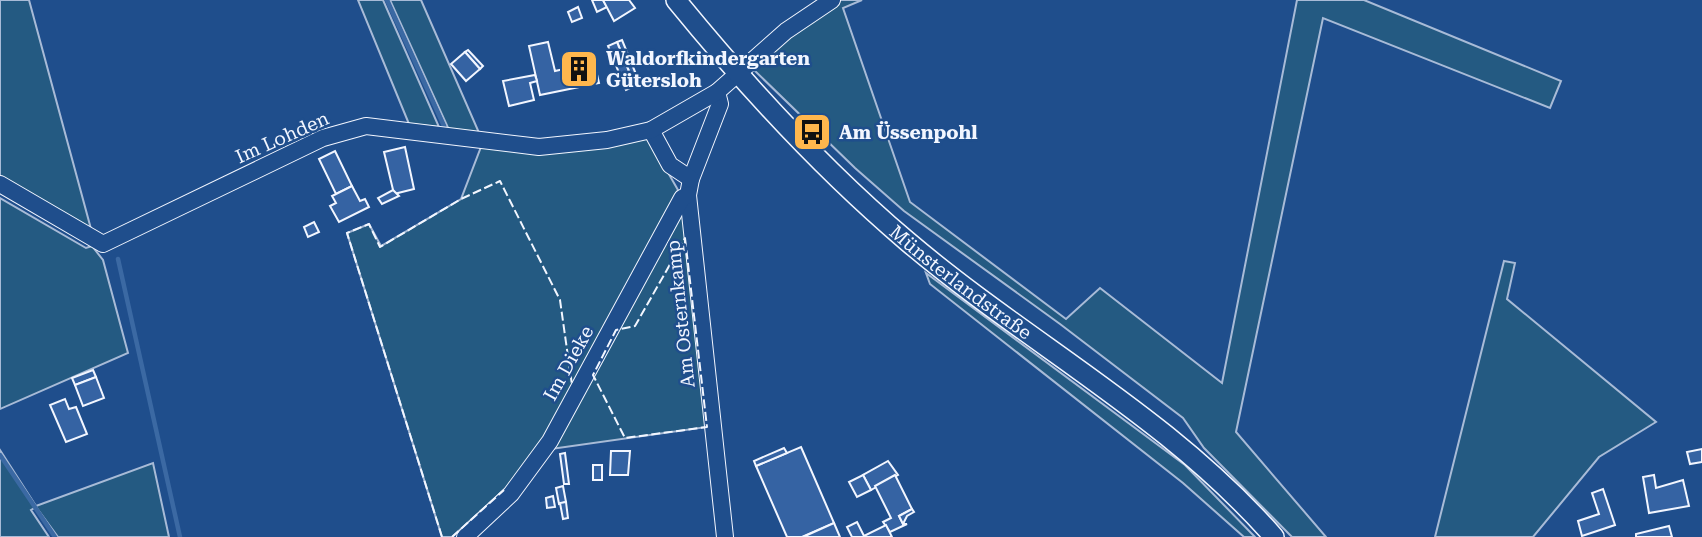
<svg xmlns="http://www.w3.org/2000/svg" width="1702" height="537" viewBox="0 0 1702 537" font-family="'Roboto Serif',serif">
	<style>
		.green { fill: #245a82; stroke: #a8bbd7; stroke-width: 2 }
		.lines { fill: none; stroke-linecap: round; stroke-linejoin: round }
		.stream { stroke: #3b69a3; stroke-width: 4.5 }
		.building { fill: #3563a3; stroke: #f2f6ff; stroke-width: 2 }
		.minor-casing { stroke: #f2f6ff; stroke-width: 18 }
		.major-casing { stroke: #f2f6ff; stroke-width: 22 }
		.minor { stroke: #1f4e8c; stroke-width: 16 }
		.major { stroke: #1f4e8c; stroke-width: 19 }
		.fence { stroke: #f2f6ff; stroke-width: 2; stroke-dasharray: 9 3.5; stroke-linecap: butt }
		.labels { text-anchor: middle; stroke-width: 5; stroke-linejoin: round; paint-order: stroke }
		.poi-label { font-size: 19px; font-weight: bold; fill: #f2f6ff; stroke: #1f4e8c; text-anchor: start }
		.street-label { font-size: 19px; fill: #f2f6ff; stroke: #1f4e8c }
	</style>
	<rect width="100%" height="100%" fill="#1f4e8c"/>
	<!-- green -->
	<g class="green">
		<path d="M0,0H29L91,229L0,176Z"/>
		<path d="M358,0H383L439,127L409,124Z"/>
		<path d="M390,0H421L480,135L449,130Z"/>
		<path d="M840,0H862L843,8L910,202L1066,319L1100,288L1222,383L1297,0H1364L1561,81L1550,108L1323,18L1236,432L1326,537H1292L1204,448L1183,418L1060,324L904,211L855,168L754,70L788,36Z"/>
		<path d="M647,136L678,190L543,440L506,488L452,537H442L347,233L369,224L381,246L461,199L481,147Z"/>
		<path d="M0,198L86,248L92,246L103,260L128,353L0,409Z"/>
		<path d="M679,214L683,216L707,427L551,449Z"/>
		<path d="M1504,261L1515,263L1507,299L1656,422L1599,457L1533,537H1435Z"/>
		<path d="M926,273L1185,465L1255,537H1244L1183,483L930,284Z"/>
		<path d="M0,450L36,506L153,463L169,537H58L36,507L31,510L49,537H0Z"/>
	</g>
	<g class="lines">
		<!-- stream -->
		<g class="stream">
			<path d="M387,0L444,126"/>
			<path d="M118,259L180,537"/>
			<path d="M0,455L55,537"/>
		</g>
	</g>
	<!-- building -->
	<g class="building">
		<path d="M592,0H603L607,7L597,12Z"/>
		<path d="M603,0H629L635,8L614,21Z"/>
		<path d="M578,7L582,18L572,22L568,12Z"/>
		<path d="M622,40L640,84L635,86L617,42Z"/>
		<path d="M548,42L555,71L573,67L571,57L592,53L599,83L540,95L529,46Z"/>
		<path d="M617,42L635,86L626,90L608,46Z"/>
		<path d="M468,50L483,66L480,69L465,52Z"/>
		<path d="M465,52L480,69L466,81L451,64Z"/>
		<path d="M535,75L537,81L530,83L534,100L509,106L503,81Z"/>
		<path d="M405,147L414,189L394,194L384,152Z"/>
		<path d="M335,151L352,186L336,194L319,159Z"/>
		<path d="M352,186L360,201L365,199L369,207L339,222L330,206L336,203L332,196Z"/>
		<path d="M393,190L399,196L382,204L378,198Z"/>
		<path d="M314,222L319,232L308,237L304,227Z"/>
		<path d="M93,370L96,377L75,385L72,378Z"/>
		<path d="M96,377L104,398L83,406L75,385Z"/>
		<path d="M65,399L69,409L76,407L87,434L66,442L50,405Z"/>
		<path d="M801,447L834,523L802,537H787L756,466Z"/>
		<path d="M784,448L787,453L756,466L754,461Z"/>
		<path d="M1702,449V462L1690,464L1687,452Z"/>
		<path d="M611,451H630L628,475H610Z"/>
		<path d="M565,453L569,484H564L560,454Z"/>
		<path d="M888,461L898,475L871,490L863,475Z"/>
		<rect x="593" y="465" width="9" height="15"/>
		<path d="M863,475L871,490L857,497L849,482Z"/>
		<path d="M895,475L912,509L899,516L903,524H907L890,532L883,522L891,518L875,486Z"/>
		<path d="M1654,475L1656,488L1683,480L1689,506L1649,513L1643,477Z"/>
		<path d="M563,486L566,502L559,504L556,488Z"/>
		<path d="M1603,489L1615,525L1582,536L1578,521L1599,514L1592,493Z"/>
		<path d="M553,496L555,507L547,508L546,498Z"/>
		<path d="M566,502L568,518L563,519L560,503Z"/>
		<path d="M912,509L914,512L907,516L903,524L899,516Z"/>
		<path d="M857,522L864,536L886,525L892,537H852L847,527Z"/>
		<path d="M834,523L840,537H803Z"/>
		<path d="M1669,526L1672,537H1636V534Z"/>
	</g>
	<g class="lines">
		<defs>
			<g id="minor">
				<path d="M717,92L720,104L691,179L688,195L725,537"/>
				<path d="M651,130L670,165L691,179"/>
				<path d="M0,184L103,244L323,138L366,126L539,147L607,140L651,130L717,92L786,31L832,0"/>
				<path d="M465,537L511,494L550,441L682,198L688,195"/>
			</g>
			<g id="major">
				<path id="s1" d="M676,0C747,87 821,168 907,241C1027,343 1169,417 1274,537"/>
			</g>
		</defs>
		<!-- minor casing -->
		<use href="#minor" class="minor-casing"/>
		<!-- major casing -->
		<use href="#major" class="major-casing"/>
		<!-- minor -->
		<use href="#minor" class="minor"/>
		<!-- major -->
		<use href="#major" class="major"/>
		<!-- fence -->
		<g class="fence">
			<path d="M685,238L707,427L625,438L593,375L616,330L635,326Z"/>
			<path d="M442,537L347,233L369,224L380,247L461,199L500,181L560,300L572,385"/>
			<path d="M452,537L504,490"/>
		</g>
	</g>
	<!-- icons -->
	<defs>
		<symbol id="building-square" viewBox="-11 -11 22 22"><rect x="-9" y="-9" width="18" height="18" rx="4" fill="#ffb74d" stroke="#1f4e8c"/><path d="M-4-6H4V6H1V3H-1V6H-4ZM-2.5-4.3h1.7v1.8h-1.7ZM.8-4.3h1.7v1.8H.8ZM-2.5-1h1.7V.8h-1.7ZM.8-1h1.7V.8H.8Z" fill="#111"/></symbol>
		<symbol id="bus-square" viewBox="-11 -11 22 22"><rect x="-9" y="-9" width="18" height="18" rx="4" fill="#ffb74d" stroke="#1f4e8c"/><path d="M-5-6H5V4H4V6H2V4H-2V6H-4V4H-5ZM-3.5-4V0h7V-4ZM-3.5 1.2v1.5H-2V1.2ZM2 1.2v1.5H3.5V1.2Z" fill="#111"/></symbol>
	</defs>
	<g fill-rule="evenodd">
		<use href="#building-square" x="557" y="47" width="44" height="44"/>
		<use href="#bus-square" x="790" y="110" width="44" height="44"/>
	</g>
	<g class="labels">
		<!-- poi labels -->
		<g class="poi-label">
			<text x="606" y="65">Waldorfkindergarten<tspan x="606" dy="22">Gütersloh</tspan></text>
			<text x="839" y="139">Am Üssenpohl</text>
		</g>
		<!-- street labels -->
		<g class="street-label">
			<text transform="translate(282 137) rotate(-24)" y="7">Im Lohden</text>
			<text dy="7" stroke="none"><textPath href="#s1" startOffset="402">Münsterlandstraße</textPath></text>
			<text transform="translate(680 314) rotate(-96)" y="7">Am Osternkamp</text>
			<text transform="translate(568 363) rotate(-61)" y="7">Im Dieke</text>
		</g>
	</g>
</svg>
